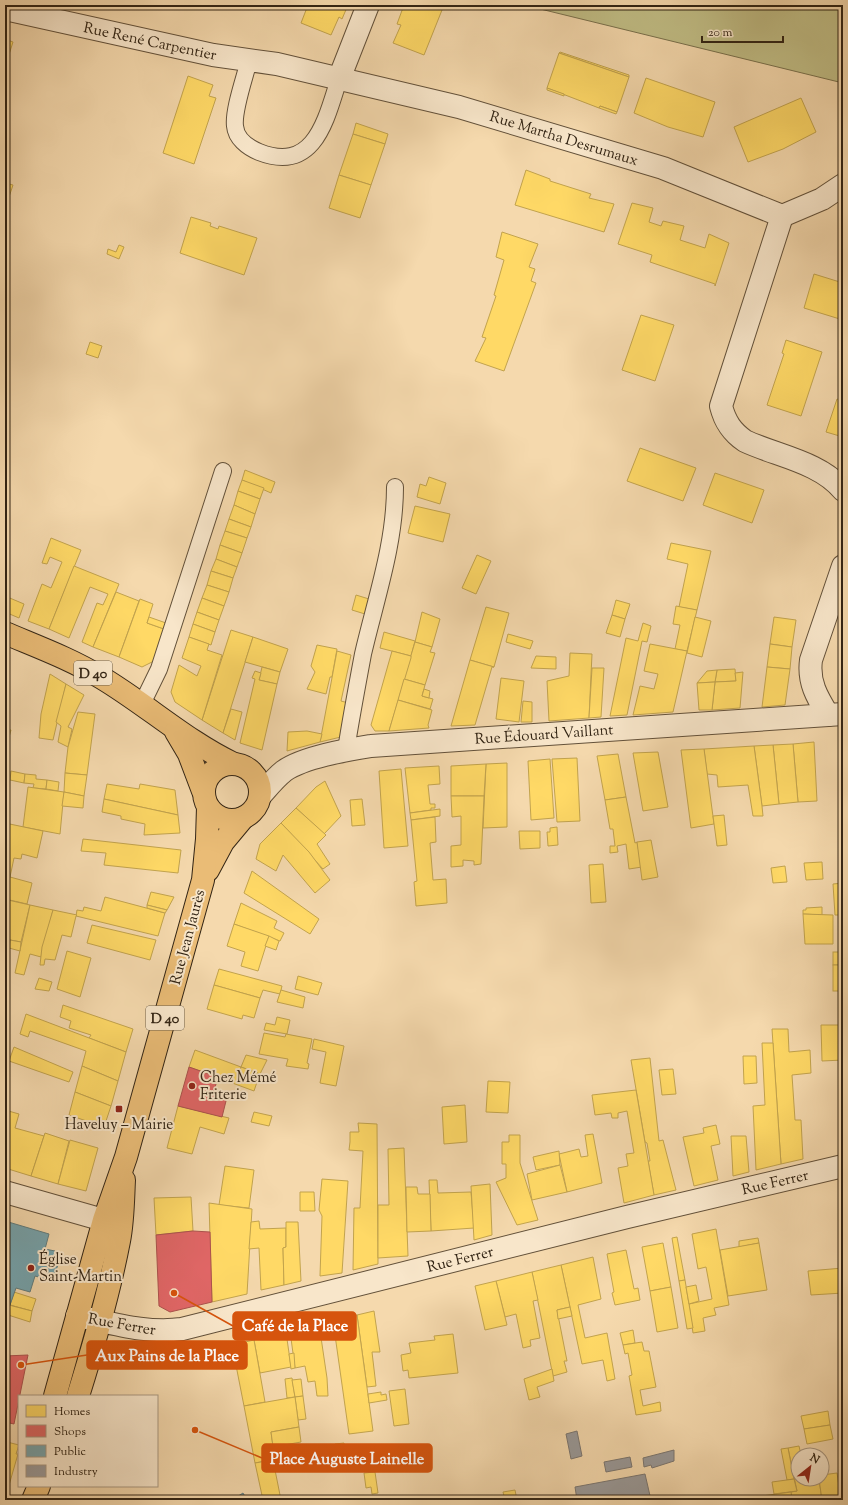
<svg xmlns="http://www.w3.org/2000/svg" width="848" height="1505" viewBox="0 0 848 1505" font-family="'Sorts Mill Goudy',serif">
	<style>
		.green { fill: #c1be86; stroke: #7a714d }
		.homes { fill: #ffd966; stroke: #c2a34d }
		.shops { fill: #e06666; stroke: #ac524d }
		.public { fill: #76a5af; stroke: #627e80 }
		.industry { fill: #999; stroke: #7a7671 }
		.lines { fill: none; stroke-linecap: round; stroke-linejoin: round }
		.lane-casing { stroke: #63513a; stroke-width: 18 }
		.street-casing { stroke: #63513a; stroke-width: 24 }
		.primary-casing { stroke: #322414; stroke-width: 24 }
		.lane { stroke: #f8e6ca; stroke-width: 16 }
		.street { stroke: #f8e6ca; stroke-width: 22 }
		.primary { stroke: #eabc76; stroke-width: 22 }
		.poi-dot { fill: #8f2418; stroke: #f8e6ca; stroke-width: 1.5 }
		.labels { text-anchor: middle; stroke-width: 4; stroke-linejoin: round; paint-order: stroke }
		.shield { fill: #f8e6ca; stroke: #6d5e4b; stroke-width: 1 }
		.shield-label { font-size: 14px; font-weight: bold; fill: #322414 }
		.street-label { font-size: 15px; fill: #322414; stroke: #f8e6ca }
		.poi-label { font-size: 15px; fill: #322414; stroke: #f8e6ca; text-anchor: start }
		.leader { fill: none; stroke: #d6540d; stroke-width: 1.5 }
		.callout-dot { fill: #d6540d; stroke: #f8e6ca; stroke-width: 1.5 }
		.callout { fill: #d6540d; stroke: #d6540d; stroke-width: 1.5 }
		.callout-label { font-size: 16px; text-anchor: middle; font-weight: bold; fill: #fff }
	</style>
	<rect width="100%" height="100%" fill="#f5d9ad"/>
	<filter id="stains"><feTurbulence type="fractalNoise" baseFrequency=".005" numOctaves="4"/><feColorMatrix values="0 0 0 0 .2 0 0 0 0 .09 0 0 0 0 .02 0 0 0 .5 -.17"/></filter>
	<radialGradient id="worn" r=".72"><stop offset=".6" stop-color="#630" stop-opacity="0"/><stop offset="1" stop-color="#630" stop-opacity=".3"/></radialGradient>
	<!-- green -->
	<path class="green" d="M524,5H843V83Z"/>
	<!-- homes -->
	<g class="homes">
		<path d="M308,5H348L342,19L339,17L331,35L301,23Z"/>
		<path d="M404,5H444L424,55L393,43L401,25L397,24Z"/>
		<path d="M5,39L13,42L5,67Z"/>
		<path d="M560,52L629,75V77L559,53Z"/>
		<path d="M559,53L629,77L617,112L600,106L599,108L547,88Z"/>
		<path d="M188,76L213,85L209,96L216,98L194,164L163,153Z"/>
		<path d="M646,78L715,102L703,137L668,127L634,113Z"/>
		<path d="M547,88L564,94V96L547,90Z"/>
		<path d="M801,98L816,132L783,149L748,162L734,127Z"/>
		<path d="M600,106L617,112L616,114L599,108Z"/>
		<path d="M356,123L388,134L385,144L353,134Z"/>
		<path d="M353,134L385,144L371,185L339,175Z"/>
		<path d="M526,170L550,179V181L591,194L589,198L614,204L604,232L515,205Z"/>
		<path d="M339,175L371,185L360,218L329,208Z"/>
		<path d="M5,183L13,185L8,200L5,199Z"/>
		<path d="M632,203L653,208L649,222L661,226L663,221L684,226L680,240L705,248L709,234L729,243L715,286V284L650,262L652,255L618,244Z"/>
		<path d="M191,217L211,223L210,226L218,229L219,226L257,238L244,275L180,253Z"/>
		<path d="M502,232L538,244L529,267L535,269L531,281L536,283L504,371L475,361L486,338L482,337L496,296L494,295L504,260L496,257Z"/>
		<path d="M119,245L124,247L119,259L107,254L108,249L116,252Z"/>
		<path d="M814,274L843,283V320L804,308Z"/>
		<path d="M641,315L674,325L655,381L622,370Z"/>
		<path d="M786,340L822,352L801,416L767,405L784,354L782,353Z"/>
		<path d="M90,342L102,346L98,358L86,354Z"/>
		<path d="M837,399L843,401V437L826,432Z"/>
		<path d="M640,448L696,468L683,501L627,481Z"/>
		<path d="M245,470L275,482L271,493L242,480Z"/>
		<path d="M715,473L764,490L752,523L703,505Z"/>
		<path d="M429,477L446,483L440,504L417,497L420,484L426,486Z"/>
		<path d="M242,480L264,488L260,499L238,491Z"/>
		<path d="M238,491L260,499L255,514L234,505Z"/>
		<path d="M234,505L255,514L251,527L229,519Z"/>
		<path d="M415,506L450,514L443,542L408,533Z"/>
		<path d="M229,519L251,527L247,538L225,531Z"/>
		<path d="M225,531L247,538L242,553L220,545Z"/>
		<path d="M51,538L81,550L49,629L28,621L42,584L51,588L62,562L50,557L47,564L42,563Z"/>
		<path d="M671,543L711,551L697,610L679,607L688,564L667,559Z"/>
		<path d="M220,545L242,553L237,567L216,559Z"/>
		<path d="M477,555L491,561L476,594L462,588Z"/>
		<path d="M216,559L237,567L233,578L211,571Z"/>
		<path d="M74,566L119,584L93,647L82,642L97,603L103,605L108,594L90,587L69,638L49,629Z"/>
		<path d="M211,571L233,578L229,592L207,585Z"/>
		<path d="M207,585L229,592L224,606L202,598Z"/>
		<path d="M116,592L139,601L119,657L93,647Z"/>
		<path d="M356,595L369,599L365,614L352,610Z"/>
		<path d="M5,596L24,604L19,618L5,612Z"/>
		<path d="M202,598L224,606L219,620L197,612Z"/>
		<path d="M140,599L153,604L147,623L164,629L154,661L142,667L119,657Z"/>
		<path d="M616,600L630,604L625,619L612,615Z"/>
		<path d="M676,606L697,610L687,651L675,649L680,625L673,624Z"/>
		<path d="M486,607L509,613L494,667L470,660Z"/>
		<path d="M197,612L219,620L215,632L193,624Z"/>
		<path d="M422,612L440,619L432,647L415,642Z"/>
		<path d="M612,615L625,619L620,637L606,633Z"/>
		<path d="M149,617L166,623L164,629L147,623Z"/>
		<path d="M695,617L711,621L702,657L687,653Z"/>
		<path d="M774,617L796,620L792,647L770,644Z"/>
		<path d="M643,623L651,626L647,642L642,641L627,715L610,716L626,638L638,641Z"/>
		<path d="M193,624L215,632L211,645L189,637Z"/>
		<path d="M231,630L253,637L223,733L202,720Z"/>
		<path d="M384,632L415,641L411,656L380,648Z"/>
		<path d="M508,634L533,641L530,649L506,642Z"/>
		<path d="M189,637L209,644L207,650L222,655L202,720L175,702L171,692L179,665L197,676L201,666L182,658Z"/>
		<path d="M253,637L288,649L280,672L245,662Z"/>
		<path d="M415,642L432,647L430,652L435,653L425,685L404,679Z"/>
		<path d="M650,644L687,651L673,712L633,715L640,686L654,689L658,674L644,671Z"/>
		<path d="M770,644L792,647L790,669L767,667Z"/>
		<path d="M317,645L337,649L332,677H330L326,694L307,689L315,672L311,666Z"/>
		<path d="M337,651L351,655L341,701L352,704L345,736L320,742Z"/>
		<path d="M392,651L411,656V658L389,731H375L371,725Z"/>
		<path d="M570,653L592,654L589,718L549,721L547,681L569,676Z"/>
		<path d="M536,656L556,657V669L531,668Z"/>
		<path d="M470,660L494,667H492L475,725L451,726Z"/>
		<path d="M262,667L280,672L277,684L259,680Z"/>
		<path d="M767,667L790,669L785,705L762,707Z"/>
		<path d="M592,668H604L601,717L589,718Z"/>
		<path d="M735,669L736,681L715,682L717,670Z"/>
		<path d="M717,670L715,682L697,683L707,671Z"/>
		<path d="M255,671L261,673L259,680L277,684L262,750L240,743L255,679L252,678Z"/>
		<path d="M743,672L740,708L712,710L715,682L736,681L735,673Z"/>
		<path d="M50,674L66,684L53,740L39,738L41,714Z"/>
		<path d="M501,678L524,681L519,722L496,719Z"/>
		<path d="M404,679L425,685L422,696L433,699L430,709L398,700Z"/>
		<path d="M715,682L712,710H699L697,683Z"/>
		<path d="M66,684L84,695L68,727L72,729L68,747L58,742L61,726L56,722Z"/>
		<path d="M424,689L430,691L429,698L422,696Z"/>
		<path d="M398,700L432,710L428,725L429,728L389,731Z"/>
		<path d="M523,701L532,702V722H521Z"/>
		<path d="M231,709L242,712L235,740L223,733Z"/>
		<path d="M78,712L95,714L87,775L65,773L68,747Z"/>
		<path d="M5,729L11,730L5,752Z"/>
		<path d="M307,731L322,734L320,742L287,751L288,732Z"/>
		<path d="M814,742L817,801L798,802L793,744Z"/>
		<path d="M793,744L798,802L779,804L773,745Z"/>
		<path d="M773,745L779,804L762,806L754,746Z"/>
		<path d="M754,746L762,806L763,816H753L748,785L718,787L717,775L707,774L704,749Z"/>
		<path d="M704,749L714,824L691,828L681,750Z"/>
		<path d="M658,752L668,807L643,811L633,753Z"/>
		<path d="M618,754L626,797L605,800L597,756Z"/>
		<path d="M577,758L580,821L557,822L552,759Z"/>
		<path d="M550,759L554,818L531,820L528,761Z"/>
		<path d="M507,763V827L483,828L486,764Z"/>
		<path d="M486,764L484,796H451V766Z"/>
		<path d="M439,766L440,784L428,785L430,804H435V808H431V810L410,813L405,768Z"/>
		<path d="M401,769L408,846L384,848L379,771Z"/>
		<path d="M11,771L25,774L24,783L10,780Z"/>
		<path d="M65,773L87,775L84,796L64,792Z"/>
		<path d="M25,774L36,775V779L47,780L46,789L33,788L34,784L24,783Z"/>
		<path d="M47,780L59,782L58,791L46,789Z"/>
		<path d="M325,781L341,816L324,834L296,808L316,787Z"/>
		<path d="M107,784L139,789L140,784L175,790L178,815L104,799Z"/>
		<path d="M28,787L64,792L60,834L23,827Z"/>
		<path d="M64,792L84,796L83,808L62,806Z"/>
		<path d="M451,796H484L481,864L474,865V861L463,860V866L451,867V846L461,845V816L452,817Z"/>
		<path d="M626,797L635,843L637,842L642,867L629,869L626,844L617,846L618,852L610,853V846H615L613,829H610L605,800Z"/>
		<path d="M104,799L178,815L180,833L144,835L145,824L121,819V816L102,812Z"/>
		<path d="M362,799L365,825L352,826L350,800Z"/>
		<path d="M296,808L326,835L317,844L330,864L323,869L281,823Z"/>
		<path d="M440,809V816L411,820L410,813Z"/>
		<path d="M724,815L727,845L717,846L713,816Z"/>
		<path d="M435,817L436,842L430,843L433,880L446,879L447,903L416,906L414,882L417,881L411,820Z"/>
		<path d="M5,823L43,831L37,858L22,854L21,859L14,858L10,877L32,883L27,904L5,899Z"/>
		<path d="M281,823L309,852L330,880L315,893L283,855L276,871L256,859L260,844Z"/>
		<path d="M557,827L558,845L548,846L547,832H550V828Z"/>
		<path d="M519,831H540V848L520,849Z"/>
		<path d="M83,839L181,850L178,873L104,865L106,853L81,851Z"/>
		<path d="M651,840L658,877L642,880L637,842Z"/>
		<path d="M822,862L823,879L806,880L804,863Z"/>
		<path d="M603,864L606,902L591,903L589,865Z"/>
		<path d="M785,866L787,882L773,883L771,868Z"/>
		<path d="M252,871L319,919L310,934L244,893Z"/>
		<path d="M843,883V915H835L833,884Z"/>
		<path d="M151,892L174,897L167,910L147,905Z"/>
		<path d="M105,897L165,913L158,936L76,916L77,910L83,911L84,907L101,911Z"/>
		<path d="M8,900L30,905L21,942L10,940L5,968V912Z"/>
		<path d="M241,903L277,921L274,928L284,933L280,941L234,924Z"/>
		<path d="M30,905L53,910L41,957L30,954L24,975L15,973Z"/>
		<path d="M147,905L167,910L165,913L147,908Z"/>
		<path d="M822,907V915L803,914V910H806V908Z"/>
		<path d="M53,910L77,915L76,916L71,937L62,935L55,960L45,959L44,965H40L42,947Z"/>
		<path d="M803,914L833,915V944H805Z"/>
		<path d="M234,924L269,936L258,971L241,966L245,952L227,946Z"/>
		<path d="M92,925L156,940L150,960L87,943Z"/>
		<path d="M269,936L279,941L276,950L265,946Z"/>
		<path d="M10,940L21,942L20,951L9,948Z"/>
		<path d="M67,951L91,958L80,997L57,989Z"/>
		<rect x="833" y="952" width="10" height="13"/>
		<rect x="833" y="965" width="10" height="26"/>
		<path d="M219,969L282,986L280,994L263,990L260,998L214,985Z"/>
		<path d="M298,976L322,983L318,995L295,989Z"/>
		<path d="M39,978L52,982L49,991L35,989Z"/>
		<path d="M214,985L260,998L254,1018L243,1015L242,1019L207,1009Z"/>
		<path d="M281,990L305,997L303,1008L277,1002Z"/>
		<path d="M63,1005L133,1029L126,1052L89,1038L91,1035L69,1028L71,1021L60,1017Z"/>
		<path d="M26,1014L126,1052L118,1081L82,1066L86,1051L30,1031L28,1037L20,1034Z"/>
		<path d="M277,1017L290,1020L287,1034L264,1030L266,1023L275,1025Z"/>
		<path d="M821,1025H843V1060L822,1061Z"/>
		<path d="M772,1029H788L789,1052L810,1050L811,1073L792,1075L795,1120H801L803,1159L781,1164Z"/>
		<path d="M264,1033L285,1037L286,1034L312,1039L307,1063L309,1064L308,1069L286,1066L288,1059L259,1054Z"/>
		<path d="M314,1039L344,1046L336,1086L320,1083L326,1052L312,1049Z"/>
		<path d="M762,1043H773L781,1164L756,1170L753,1106L765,1105Z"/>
		<path d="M14,1047L73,1072L69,1082L9,1061Z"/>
		<path d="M195,1050L241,1067L239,1074L257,1082L254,1091L189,1067Z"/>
		<path d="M246,1055L267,1060L260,1074L241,1067Z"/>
		<path d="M743,1056H756L757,1083L744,1084Z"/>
		<path d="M650,1058L659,1141L663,1140L676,1190L654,1195L648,1161H650L647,1143L645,1142L631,1060Z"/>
		<path d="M82,1066L118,1081L111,1106L75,1092Z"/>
		<path d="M241,1067L260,1074L257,1082L239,1074Z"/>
		<path d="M673,1069L676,1094L662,1095L659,1070Z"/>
		<path d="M488,1081L510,1082L508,1113L486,1112Z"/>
		<path d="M636,1090L654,1195L624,1203L618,1168L628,1166L626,1154L634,1153L627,1111L618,1113V1118H612L611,1113L595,1115L592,1095Z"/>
		<path d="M75,1092L111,1106L104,1127L69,1115Z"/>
		<path d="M465,1105L467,1142L444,1144L442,1107Z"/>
		<path d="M178,1106L229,1118L224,1134L200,1127L192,1154L167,1148Z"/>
		<path d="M5,1110L19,1114L15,1128L44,1136L31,1176L5,1168Z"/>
		<path d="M254,1112L272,1116L269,1126L251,1122Z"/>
		<path d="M358,1123L377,1124L378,1264L353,1270L354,1208H360L363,1151L349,1150L350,1142V1132H359Z"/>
		<path d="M716,1125L720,1144L711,1146L718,1180L694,1186L683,1137L704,1133L703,1128Z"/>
		<path d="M45,1133L69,1141L58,1184L31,1176Z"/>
		<path d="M593,1134L602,1183L567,1192L559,1154L579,1149L581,1157L588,1156L585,1135Z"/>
		<path d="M509,1135H520V1163L538,1220L517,1225L496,1182L506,1178V1164H502V1142H509Z"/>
		<path d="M731,1136H746L749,1172L733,1176Z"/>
		<path d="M70,1140L98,1148L86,1191L58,1184Z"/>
		<path d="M404,1148L408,1256L378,1258V1205H389L388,1149Z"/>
		<path d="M559,1151L560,1165L536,1170L533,1157Z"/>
		<path d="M560,1165L567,1192L532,1200L527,1174Z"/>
		<path d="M225,1166L254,1170L249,1208L219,1205Z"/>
		<path d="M322,1179L348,1181L342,1273L320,1276L322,1216L319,1210Z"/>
		<path d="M429,1180H437L438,1193L471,1192L474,1228L431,1231Z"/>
		<path d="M490,1184L492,1235L474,1240L471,1186Z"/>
		<path d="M406,1187H417L418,1194H430L431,1231L407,1232Z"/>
		<path d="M300,1192H314L315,1211H300Z"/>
		<path d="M191,1197L193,1231L156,1235L154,1198Z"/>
		<path d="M209,1203L252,1209L247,1294L212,1302Z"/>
		<path d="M259,1221L260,1229L286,1228V1247L283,1248L284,1285L261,1290L259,1248L249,1249L251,1222Z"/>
		<path d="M286,1222H298L301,1281L284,1285L283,1248L286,1247Z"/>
		<path d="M716,1229L729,1305L714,1308L716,1315L703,1318L705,1331L693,1333L689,1304L712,1299L706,1267L698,1269L692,1234Z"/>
		<path d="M677,1237L685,1280L679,1281L672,1238Z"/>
		<path d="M758,1238L759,1243L739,1247V1241Z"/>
		<path d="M663,1243L671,1287L650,1291L642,1247Z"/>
		<path d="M759,1243L767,1290L728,1296L720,1250Z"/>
		<path d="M626,1250L634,1289L638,1288L640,1300L615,1305L612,1293L614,1292L607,1254Z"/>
		<path d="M593,1257L601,1299L578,1305L585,1338L607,1333L615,1379L607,1381L603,1360L582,1364L561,1265Z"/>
		<path d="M561,1265L570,1307L557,1310L567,1361H564L567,1372L553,1376L532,1272Z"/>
		<path d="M843,1268V1293L811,1295L808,1271Z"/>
		<path d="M532,1272L538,1300L533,1301L540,1338L530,1340L531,1346L523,1348L516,1314L505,1317L496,1281Z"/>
		<path d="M685,1280L693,1328L687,1329L679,1281Z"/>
		<path d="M496,1281L507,1325L485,1330L475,1286Z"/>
		<path d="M696,1285L699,1301L689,1304L686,1287Z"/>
		<path d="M671,1287L678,1328L657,1332L650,1291Z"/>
		<path d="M14,1292L36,1299L32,1311L10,1305Z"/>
		<path d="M5,1304L32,1311L30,1322L5,1314Z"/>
		<path d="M570,1307L572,1316L558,1319L557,1310Z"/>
		<path d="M374,1311L380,1352H372L376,1386L367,1387L357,1315Z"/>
		<path d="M357,1315L373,1431L349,1434L333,1321Z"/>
		<path d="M319,1324L327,1378L328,1396H317L315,1381L308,1382L305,1366L295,1368L290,1331Z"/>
		<path d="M633,1330L635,1343L623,1345L620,1333Z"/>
		<path d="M286,1332L291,1367L260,1373L254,1340Z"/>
		<path d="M453,1334L458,1373L409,1378L408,1370L403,1371L401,1355L411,1353L409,1343L435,1340L434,1336Z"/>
		<path d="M254,1340L265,1402L244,1406L232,1345Z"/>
		<path d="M642,1342L644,1351H649L656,1387L640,1390L643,1406L660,1402L661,1411L636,1415L629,1376L632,1375L628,1353L625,1354L623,1345Z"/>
		<path d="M294,1353L295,1368L291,1369L289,1354Z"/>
		<path d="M552,1369L554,1381L537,1387L540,1397L529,1400L524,1379Z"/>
		<path d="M292,1378L295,1397L287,1398L285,1379Z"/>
		<path d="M301,1379L303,1396L295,1397L292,1380Z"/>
		<path d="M405,1389L409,1424L394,1426L389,1391Z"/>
		<path d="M381,1392V1395L386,1394L387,1400L369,1403L368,1394Z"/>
		<path d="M303,1396L306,1419L298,1420L295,1397Z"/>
		<path d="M295,1397L299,1427L271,1432L275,1459L255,1463L244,1406Z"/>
		<path d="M828,1411L830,1425L804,1429L801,1416Z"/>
		<path d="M830,1425L833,1439L807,1444L804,1429Z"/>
		<path d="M299,1427L301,1442L273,1447L271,1432Z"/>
		<path d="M7,1442L19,1445L16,1454H18L5,1499V1450Z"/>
		<path d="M344,1443L346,1461L336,1462L335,1444Z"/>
		<path d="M799,1446L801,1455H798V1479H819L822,1500H792L791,1492L797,1491L788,1448Z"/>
		<path d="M788,1448L794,1479L787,1480L781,1449Z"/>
		<path d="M273,1460L281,1500H263L255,1463Z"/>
		<path d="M375,1472L378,1493L372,1494L371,1487L366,1488L364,1473Z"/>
		<path d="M837,1473L841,1500H822L819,1479H822V1475Z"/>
		<path d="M794,1479L797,1491L774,1494L772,1482Z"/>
		<path d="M843,1485V1500H841L839,1486Z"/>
		<path d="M515,1490L517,1500H505L503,1492Z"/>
		<path d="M791,1492L792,1500H762V1496Z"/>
	</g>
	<!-- shops -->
	<g class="shops">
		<path d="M189,1067L218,1077L214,1091L227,1097L222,1117L178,1106Z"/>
		<path d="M193,1231L210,1232L212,1302L170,1312L159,1306L156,1235Z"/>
		<path d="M28,1355L14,1424L5,1422V1356Z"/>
	</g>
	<!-- public -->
	<g class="public">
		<path d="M5,1221L49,1234L45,1249L55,1251L59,1262L55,1273L46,1279L35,1276L30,1292L16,1288L10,1305L5,1304Z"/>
		<path d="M243,1493L247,1500H232Z"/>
	</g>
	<!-- industry -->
	<g class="industry">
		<path d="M577,1431L582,1456L571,1459L566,1434Z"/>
		<path d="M674,1450V1461L652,1468L651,1465L644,1467L643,1458Z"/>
		<path d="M630,1457L632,1467L606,1472L604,1462Z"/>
		<path d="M645,1474L651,1500H577L575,1487Z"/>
	</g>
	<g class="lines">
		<defs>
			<g id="lane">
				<path d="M249,60C245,77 233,110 235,126C236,138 247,147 259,152C315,174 326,119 339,79"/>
				<path d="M142,704L159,669L223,471"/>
				<path d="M346,750C351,718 357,686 363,654C376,598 395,544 395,487"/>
			</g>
			<g id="street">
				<path d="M5,9L213,55L277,64L459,107L663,168L782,216L822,199L843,185"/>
				<path d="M339,79L368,5"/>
				<path d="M782,216L721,406C725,422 732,432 745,441C777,456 820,462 843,490"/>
				<path d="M828,715C817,697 808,682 811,660L843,566"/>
				<path d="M260,796C268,787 275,778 284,771C304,757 347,750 371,746L843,714"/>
				<path d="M5,1192L121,1225"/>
				<path d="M77,1316C112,1323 146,1334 182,1329L627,1217L843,1166"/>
			</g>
			<g id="primary">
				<path d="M5,633C38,647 71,659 102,678C147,705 186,741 234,764"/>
				<path d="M176,732L189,754L203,791"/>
				<circle cx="232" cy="792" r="28"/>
				<path d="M208,870L223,842L243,818"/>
				<path d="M55,1396L104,1220L126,1157L203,880L207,839L208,807"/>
				<path d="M78,1396C94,1345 109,1293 119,1241C123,1221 123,1200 124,1180"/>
				<path d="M33,1500L39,1486"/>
			</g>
		</defs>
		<!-- lane casing -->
		<use href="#lane" class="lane-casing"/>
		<!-- street casing -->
		<use href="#street" class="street-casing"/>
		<!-- primary casing -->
		<use href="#primary" class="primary-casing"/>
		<!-- lane -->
		<use href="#lane" class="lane"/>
		<!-- street -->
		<use href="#street" class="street"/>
		<!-- primary -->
		<use href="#primary" class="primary"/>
	</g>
	<!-- markers -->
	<g class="poi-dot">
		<circle cx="192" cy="1086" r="4"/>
		<rect x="115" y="1105" width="8" height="8" rx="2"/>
		<circle cx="31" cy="1268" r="4"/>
	</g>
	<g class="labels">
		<!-- shield labels -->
		<g class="shield">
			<rect x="74" y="661" width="38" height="24" rx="3"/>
			<rect x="146" y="1006" width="38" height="24" rx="3"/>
		</g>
		<g class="shield-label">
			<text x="93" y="678">D 40</text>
			<text x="165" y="1023">D 40</text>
		</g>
		<!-- street labels -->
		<g class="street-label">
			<text transform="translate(150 41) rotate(12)" y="5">Rue René Carpentier</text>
			<text transform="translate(564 138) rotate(17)" y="5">Rue Martha Desrumaux</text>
			<text transform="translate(544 734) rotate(-4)" y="5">Rue Édouard Vaillant</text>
			<text transform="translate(187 937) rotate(-75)" y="5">Rue Jean Jaurès</text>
			<text transform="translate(775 1182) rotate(-13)" y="5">Rue Ferrer</text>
			<text transform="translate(460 1259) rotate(-14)" y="5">Rue Ferrer</text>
			<text transform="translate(122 1324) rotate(10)" y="5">Rue Ferrer</text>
		</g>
		<!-- poi labels -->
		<g class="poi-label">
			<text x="200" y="1082">Chez Mémé<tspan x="200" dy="17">Friterie</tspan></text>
			<text x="119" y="1129" text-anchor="middle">Haveluy – Mairie</text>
			<text x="39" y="1264">Église<tspan x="39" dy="17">Saint-Martin</tspan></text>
		</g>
	</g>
	<!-- callouts -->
	<path class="leader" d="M174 1293L233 1326M21 1365L87 1355M195 1430L262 1458"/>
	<g class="callout-dot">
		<circle cx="174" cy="1293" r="4"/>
		<circle cx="21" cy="1365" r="4"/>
		<circle cx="195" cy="1430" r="4"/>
	</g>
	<g class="callout">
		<rect x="233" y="1312" width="123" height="28" rx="4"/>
		<rect x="87" y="1341" width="160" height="28" rx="4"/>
		<rect x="262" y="1444" width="170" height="28" rx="4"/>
	</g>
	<g class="callout-label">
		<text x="295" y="1331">Café de la Place</text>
		<text x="167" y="1361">Aux Pains de la Place</text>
		<text x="347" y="1464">Place Auguste Lainelle</text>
	</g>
	<!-- margin -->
	<rect width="848" height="1505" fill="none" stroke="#f5d9ad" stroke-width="20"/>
	<rect x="6" y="6" width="836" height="1493" fill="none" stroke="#322414" stroke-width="2"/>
	<rect x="10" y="10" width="828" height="1485" fill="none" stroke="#322414"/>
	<!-- legend -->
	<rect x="18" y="1395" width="140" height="92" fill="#f8e6ca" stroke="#a99881"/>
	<rect x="26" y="1405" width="20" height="12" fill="#ffd966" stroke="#a99881"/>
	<text x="54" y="1415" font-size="12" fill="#322414">Homes</text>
	<rect x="26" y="1425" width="20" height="12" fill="#e06666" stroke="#a99881"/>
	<text x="54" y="1435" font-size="12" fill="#322414">Shops</text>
	<rect x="26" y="1445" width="20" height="12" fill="#76a5af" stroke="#a99881"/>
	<text x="54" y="1455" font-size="12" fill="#322414">Public</text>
	<rect x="26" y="1465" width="20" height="12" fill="#999999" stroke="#a99881"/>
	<text x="54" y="1475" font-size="12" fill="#322414">Industry</text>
	<!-- north arrow -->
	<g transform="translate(810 1467) rotate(30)"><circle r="19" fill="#f8e6ca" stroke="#a99881"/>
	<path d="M0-3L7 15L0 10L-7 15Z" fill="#8f2418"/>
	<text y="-6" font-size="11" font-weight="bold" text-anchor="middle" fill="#322414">N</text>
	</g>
	<!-- scale -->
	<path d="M702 36v6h81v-6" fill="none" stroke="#322414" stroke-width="2"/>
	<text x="708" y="36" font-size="12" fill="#322414" stroke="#f8e6ca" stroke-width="3" paint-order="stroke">20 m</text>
	<rect width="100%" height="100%" filter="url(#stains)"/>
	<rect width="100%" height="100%" fill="url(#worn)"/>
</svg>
